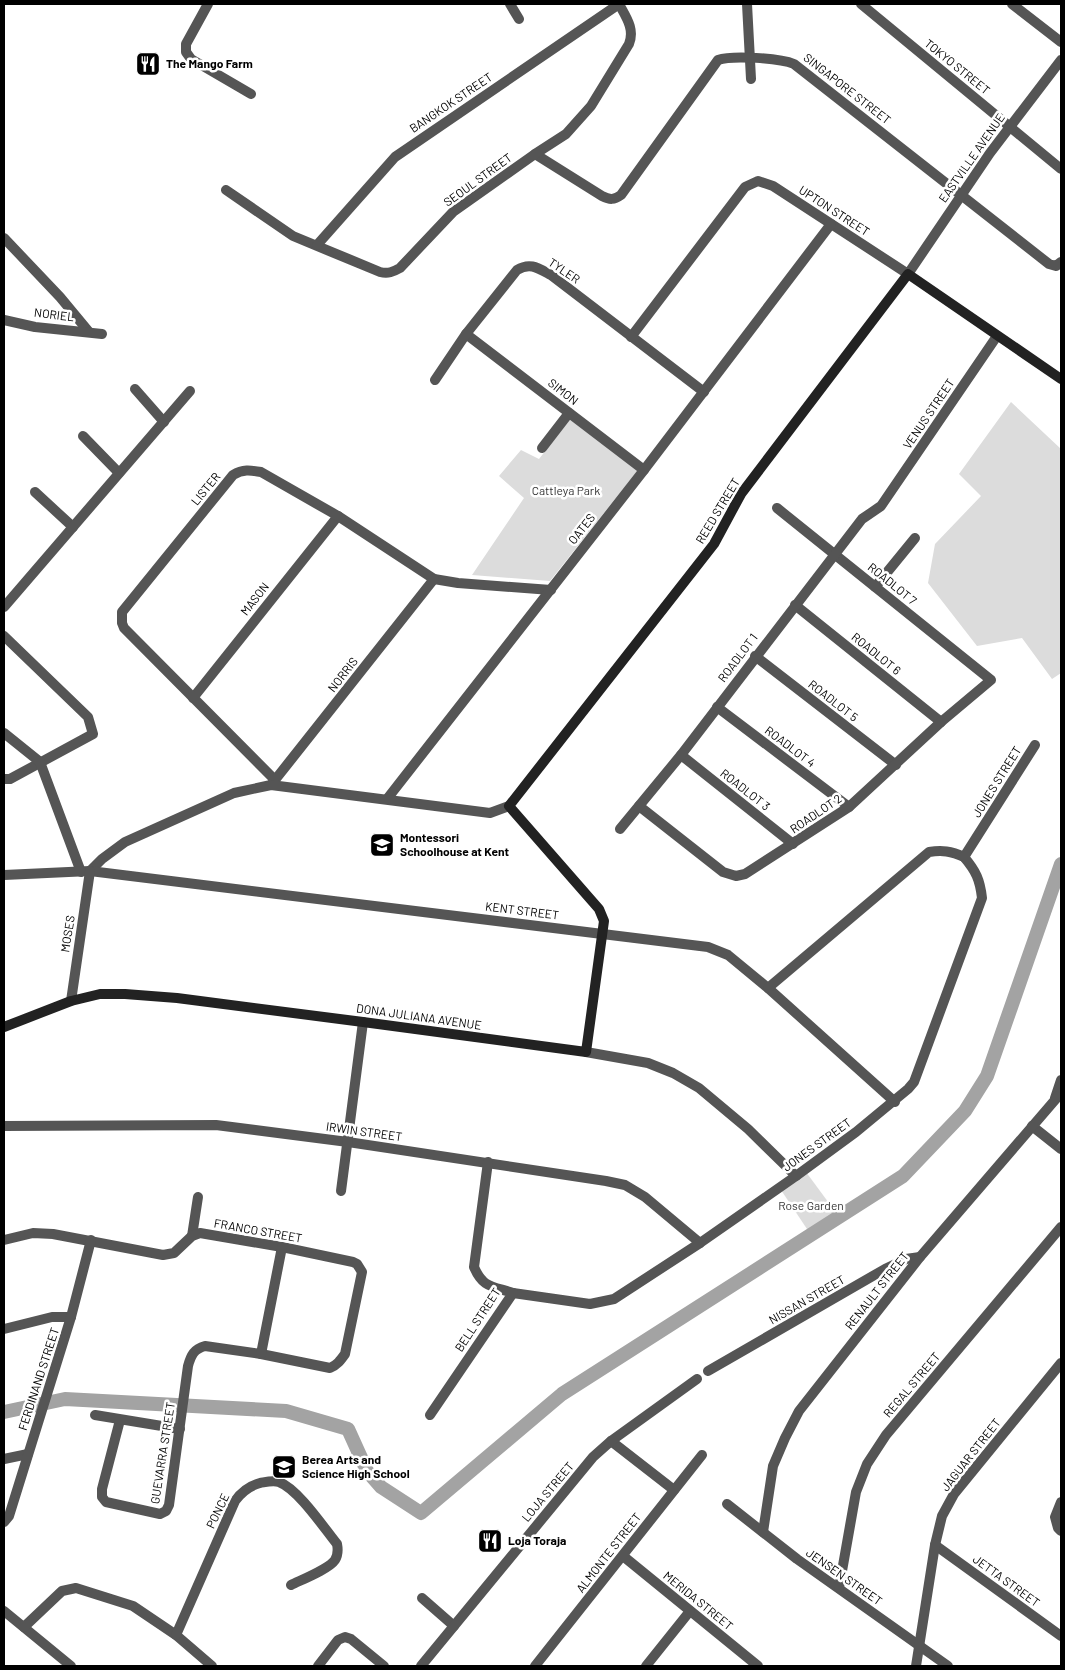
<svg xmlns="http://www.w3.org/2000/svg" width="1065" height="1670" viewBox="0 0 1065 1670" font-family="Barlow,sans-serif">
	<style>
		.green { fill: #dcdcdc }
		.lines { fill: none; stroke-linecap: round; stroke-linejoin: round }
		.canal { stroke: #a3a3a3; stroke-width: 14 }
		.street { stroke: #555; stroke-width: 10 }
		.secondary { stroke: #222; stroke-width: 10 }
		.labels { text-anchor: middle; stroke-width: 5; stroke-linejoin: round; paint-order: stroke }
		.poi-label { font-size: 12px; font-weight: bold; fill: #000; stroke: #fff; text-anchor: start }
		.street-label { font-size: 12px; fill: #000; stroke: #fff }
		.park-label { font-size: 12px; fill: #333; stroke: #fff }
	</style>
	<rect width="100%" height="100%" fill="#fff"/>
	<!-- green -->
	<g class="green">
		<path d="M1011,402L1061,449V673L1052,679L1022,638L977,646L928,583L935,544L981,496L959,474Z"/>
		<path d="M571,418L638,470L550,581L472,575L524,498L499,476L521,450L539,459Z"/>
		<path d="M806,1172L837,1214L809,1232L781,1190Z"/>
	</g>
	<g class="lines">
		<!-- canal -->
		<path class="canal" d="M4,1412L65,1399L286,1411L348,1429L367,1471L381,1487L421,1513L562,1394L903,1176L965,1111L987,1076L1061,864"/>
		<!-- street -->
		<g class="street">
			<path d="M208,4L186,44V52L191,59L251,94"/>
			<path d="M510,4L519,19"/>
			<path d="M747,4L751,79"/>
			<path d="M861,4L1061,169"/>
			<path d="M1012,4L1061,42"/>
			<path d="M535,154L602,196C610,200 614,200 621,195L718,60C732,55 780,58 794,64L1049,264L1056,266L1061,262"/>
			<path d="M226,190L293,236L380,272C388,274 393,272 400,268L453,212L535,154L566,134L591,106L629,44C635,29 626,17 619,4"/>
			<path d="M4,238L60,297L89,332"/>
			<path d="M317,245L395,157L619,4"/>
			<path d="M4,320L35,327L102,334"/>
			<path d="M466,334L644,470"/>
			<path d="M631,337L745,187L758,181L773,186L908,274L990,153L1061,60"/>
			<path d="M435,380L466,334L517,270C530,262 538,268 551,275L704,392"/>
			<path d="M135,389L164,422"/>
			<path d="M83,436L119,473"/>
			<path d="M542,448L569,413"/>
			<path d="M35,492L73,527"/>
			<path d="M875,587L915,538"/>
			<path d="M795,605L941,722"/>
			<path d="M4,607L190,391"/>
			<path d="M4,636L88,717L93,734L10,779H4"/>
			<path d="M755,656L896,765"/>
			<path d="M193,698L338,516"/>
			<path d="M717,707L849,807"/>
			<path d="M4,733L40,762L81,872"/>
			<path d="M681,755L793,844"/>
			<path d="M275,780L124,628L122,623V612L233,475C243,469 250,470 261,472L338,516L434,579L458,583L551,590"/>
			<path d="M271,785L434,579"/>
			<path d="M387,799L644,470L831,224"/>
			<path d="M639,806L723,872L736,876L745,874L849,807L941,722L991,680L777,508"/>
			<path d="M620,829L681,755L862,519L881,506L997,336"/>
			<path d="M90,871L102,859L125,842L234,793L271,785L490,813L509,806"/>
			<path d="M4,875L90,871L708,947L728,955L768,988L895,1102"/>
			<path d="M768,988L929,852C942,850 951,851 964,857"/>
			<path d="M71,1001L90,871"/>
			<path d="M586,1052L648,1063L673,1073L699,1088L748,1129L796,1176"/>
			<path d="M1055,1098L1061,1080"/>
			<path d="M4,1126L216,1125L348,1142L606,1181L625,1185L645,1197L700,1243"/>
			<path d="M1032,1126L1061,1149"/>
			<path d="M341,1191L363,1022"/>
			<path d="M192,1236L198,1197"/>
			<path d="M4,1240L33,1233L53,1234L163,1255L174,1253L192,1236L200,1233L282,1247L353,1262L357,1264L362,1272L345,1354C340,1361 337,1365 330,1368L261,1354L205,1346C194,1349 191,1355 188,1366L169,1505L166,1511L160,1514L106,1502L102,1497V1489L120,1420"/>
			<path d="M513,1293L590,1304L614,1299L700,1243L796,1176L856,1132L908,1089L914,1082L982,898C980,880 976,871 964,857L1035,745"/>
			<path d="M4,1329L52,1317H71"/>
			<path d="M261,1354L282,1247"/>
			<path d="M708,1371L885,1269L906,1259L920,1257"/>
			<path d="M95,1415L180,1429"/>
			<path d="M430,1415L513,1293C492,1286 483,1288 474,1267L488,1162"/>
			<path d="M611,1441L674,1490"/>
			<path d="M4,1459L28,1454"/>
			<path d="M1061,1502L1055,1517L1058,1528L1061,1531"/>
			<path d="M727,1504L797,1559L948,1666"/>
			<path d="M4,1522L9,1516L71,1317L91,1240"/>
			<path d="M763,1532L773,1466L785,1438L799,1411L920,1257L1061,1093"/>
			<path d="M935,1545L1061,1636"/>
			<path d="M623,1556L758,1666"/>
			<path d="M839,1588L856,1492L867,1464L886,1435L1061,1227"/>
			<path d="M422,1598L454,1626"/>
			<path d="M4,1611L71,1666"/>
			<path d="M24,1627L62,1591L76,1588L133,1606L176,1635L212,1666"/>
			<path d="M176,1635L235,1501C242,1491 249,1486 260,1483C266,1482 273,1480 279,1482C298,1489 324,1528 337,1544C338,1549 338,1555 335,1560C329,1569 301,1580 291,1585"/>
			<path d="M318,1666L338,1640L345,1637L351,1639L384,1666"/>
			<path d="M421,1666L593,1457L611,1441L697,1379"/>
			<path d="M535,1666L702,1455"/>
			<path d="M646,1666L690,1611"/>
			<path d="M916,1666L935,1545L942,1516L954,1494L1061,1363"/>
		</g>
		<!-- secondary -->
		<path class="secondary" d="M4,1027L71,1001L100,994H125L177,998L363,1022L586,1052L604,921L599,909L509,806L714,544L741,494L908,274L1061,379"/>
	</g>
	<!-- icons -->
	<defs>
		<symbol id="restaurant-square" viewBox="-11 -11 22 22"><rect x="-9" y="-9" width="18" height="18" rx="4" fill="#000" stroke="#fff"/><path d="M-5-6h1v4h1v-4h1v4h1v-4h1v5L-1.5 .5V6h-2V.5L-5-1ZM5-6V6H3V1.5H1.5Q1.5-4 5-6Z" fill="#fff"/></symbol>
		<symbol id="school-square" viewBox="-11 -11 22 22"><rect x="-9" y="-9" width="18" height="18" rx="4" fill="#000" stroke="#fff"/><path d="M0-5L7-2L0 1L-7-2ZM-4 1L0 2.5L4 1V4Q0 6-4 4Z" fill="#fff"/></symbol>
	</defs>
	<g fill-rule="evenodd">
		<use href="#restaurant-square" x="134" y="50" width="28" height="28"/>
		<use href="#school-square" x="368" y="831" width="28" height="28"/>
		<use href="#school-square" x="270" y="1453" width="28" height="28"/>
		<use href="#restaurant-square" x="476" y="1527" width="28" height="28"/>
	</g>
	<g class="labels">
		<!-- poi labels -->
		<g class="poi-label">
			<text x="166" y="68">The Mango Farm</text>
			<text x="400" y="842">Montessori<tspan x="400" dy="14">Schoolhouse at Kent</tspan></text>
			<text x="302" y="1464">Berea Arts and<tspan x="302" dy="14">Science High School</tspan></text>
			<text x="508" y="1545">Loja Toraja</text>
		</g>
		<!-- street labels -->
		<g class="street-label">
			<text transform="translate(957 67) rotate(39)" y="4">TOKYO STREET</text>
			<text transform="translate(847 89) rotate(38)" y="4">SINGAPORE STREET</text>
			<text transform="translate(451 103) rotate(-34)" y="4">BANGKOK STREET</text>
			<text transform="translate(972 158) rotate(-55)" y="4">EASTVILLE AVENUE</text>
			<text transform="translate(478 180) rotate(-36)" y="4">SEOUL STREET</text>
			<text transform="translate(834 211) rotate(33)" y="4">UPTON STREET</text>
			<text transform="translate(564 271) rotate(34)" y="4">TYLER</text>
			<text transform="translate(54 315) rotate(7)" y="4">NORIEL</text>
			<text transform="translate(563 392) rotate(38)" y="4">SIMON</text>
			<text transform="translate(929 414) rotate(-56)" y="4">VENUS STREET</text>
			<text transform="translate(206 489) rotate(-51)" y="4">LISTER</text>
			<text transform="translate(718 511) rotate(-59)" y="4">REED STREET</text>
			<text transform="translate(582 529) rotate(-52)" y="4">OATES</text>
			<text transform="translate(892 584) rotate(39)" y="4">ROADLOT 7</text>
			<text transform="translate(255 599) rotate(-52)" y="4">MASON</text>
			<text transform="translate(876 654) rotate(39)" y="4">ROADLOT 6</text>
			<text transform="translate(738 658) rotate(-53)" y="4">ROADLOT 1</text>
			<text transform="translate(343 675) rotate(-52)" y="4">NORRIS</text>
			<text transform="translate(833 701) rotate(38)" y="4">ROADLOT 5</text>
			<text transform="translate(790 747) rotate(37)" y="4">ROADLOT 4</text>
			<text transform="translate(997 782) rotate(-58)" y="4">JONES STREET</text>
			<text transform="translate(745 790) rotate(38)" y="4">ROADLOT 3</text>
			<text transform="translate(816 814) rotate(-34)" y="4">ROADLOT 2</text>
			<text transform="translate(522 911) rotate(7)" y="4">KENT STREET</text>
			<text transform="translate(68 934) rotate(-81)" y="4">MOSES</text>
			<text transform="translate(419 1017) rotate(8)" y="4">DONA JULIANA AVENUE</text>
			<text transform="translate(364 1132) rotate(8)" y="4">IRWIN STREET</text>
			<text transform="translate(817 1145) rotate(-36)" y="4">JONES STREET</text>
			<text transform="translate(258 1231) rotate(10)" y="4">FRANCO STREET</text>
			<text transform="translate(877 1291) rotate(-52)" y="4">RENAULT STREET</text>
			<text transform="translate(807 1300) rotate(-30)" y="4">NISSAN STREET</text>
			<text transform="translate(478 1320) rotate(-57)" y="4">BELL STREET</text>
			<text transform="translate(39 1379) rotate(-72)" y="4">FERDINAND STREET</text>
			<text transform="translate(912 1385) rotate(-50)" y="4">REGAL STREET</text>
			<text transform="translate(163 1453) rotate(-81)" y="4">GUEVARRA STREET</text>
			<text transform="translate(971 1455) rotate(-52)" y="4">JAGUAR STREET</text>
			<text transform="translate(548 1492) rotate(-50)" y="4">LOJA STREET</text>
			<text transform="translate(218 1511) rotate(-64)" y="4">PONCE</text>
			<text transform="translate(609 1553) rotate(-52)" y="4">ALMONTE STREET</text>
			<text transform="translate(844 1577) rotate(35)" y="4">JENSEN STREET</text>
			<text transform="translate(1006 1581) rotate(36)" y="4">JETTA STREET</text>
			<text transform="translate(698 1601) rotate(39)" y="4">MERIDA STREET</text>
		</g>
		<!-- park labels -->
		<g class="park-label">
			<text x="566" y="495">Cattleya Park</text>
			<text x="811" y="1210">Rose Garden</text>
		</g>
	</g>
	<!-- border -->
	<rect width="1065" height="1670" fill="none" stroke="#000000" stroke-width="10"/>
</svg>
